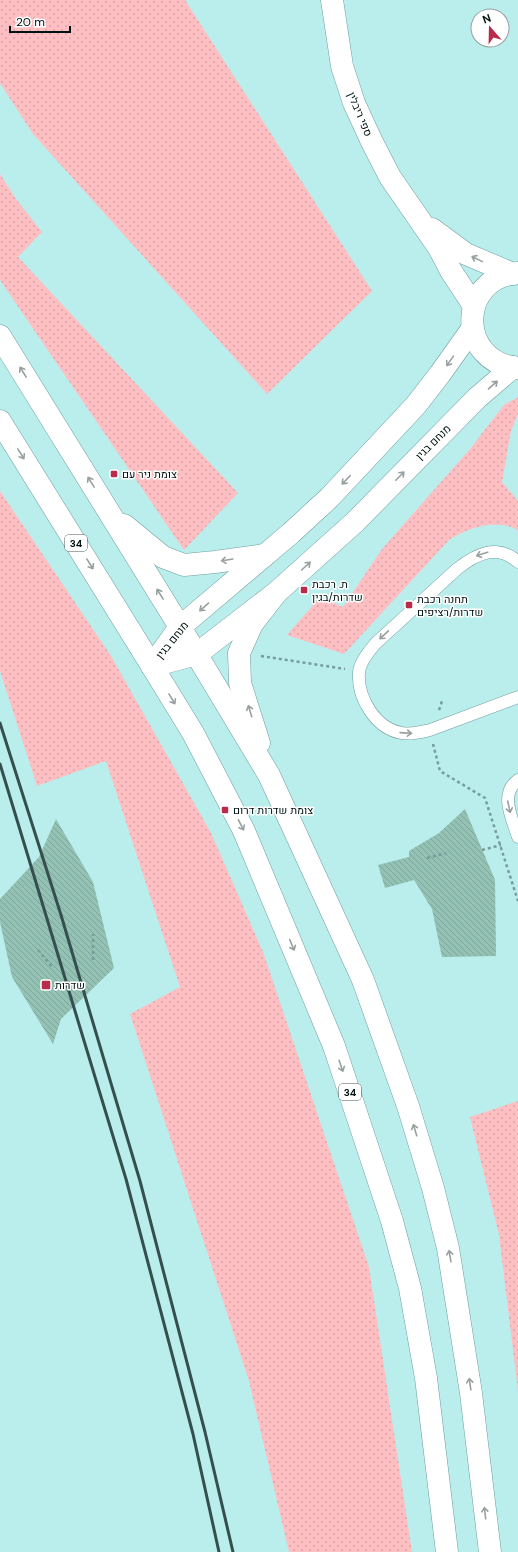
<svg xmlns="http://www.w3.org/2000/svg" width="518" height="1552" viewBox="0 0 518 1552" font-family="'DM Sans',Heebo,sans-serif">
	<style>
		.grass { fill: url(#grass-dots) }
		.building { fill: url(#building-back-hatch) }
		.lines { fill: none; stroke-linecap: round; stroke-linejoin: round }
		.service-casing { stroke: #6c9d9c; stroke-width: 13 }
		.minor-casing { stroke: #6c9d9c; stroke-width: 23 }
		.secondary-casing { stroke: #6c9d9c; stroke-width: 23 }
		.trunk-casing { stroke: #6c9d9c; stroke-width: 23 }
		.path { stroke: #769d9c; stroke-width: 2.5; stroke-dasharray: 3 3; stroke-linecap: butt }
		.service { stroke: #fff; stroke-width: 12 }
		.minor { stroke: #fff; stroke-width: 22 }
		.secondary { stroke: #fff; stroke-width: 22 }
		.trunk { stroke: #fff; stroke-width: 22 }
		.rail { stroke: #344f4e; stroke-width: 3 }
		.oneway { stroke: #99a0a0 }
		.poi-dot { fill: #ba2a49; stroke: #fff; stroke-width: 1.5 }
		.labels { text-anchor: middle; stroke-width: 3; stroke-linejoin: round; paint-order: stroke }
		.shield { fill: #fff; stroke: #4d5958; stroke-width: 1 }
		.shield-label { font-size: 10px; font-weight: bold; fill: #011211 }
		.street-label { font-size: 11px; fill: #011211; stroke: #fff }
		.poi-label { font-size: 11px; fill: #011211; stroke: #fff; text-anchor: start }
	</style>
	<defs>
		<pattern id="grass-dots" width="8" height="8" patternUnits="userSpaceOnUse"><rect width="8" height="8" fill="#febfc3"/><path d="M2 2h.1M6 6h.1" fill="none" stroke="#d8a3a6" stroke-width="1.8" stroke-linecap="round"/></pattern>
		<pattern id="building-back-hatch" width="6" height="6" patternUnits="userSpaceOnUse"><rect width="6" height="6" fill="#93c1b3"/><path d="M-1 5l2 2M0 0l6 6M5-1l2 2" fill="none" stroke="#7da599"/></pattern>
	</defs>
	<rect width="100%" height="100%" fill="#baeeed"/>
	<!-- grass -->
	<g class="grass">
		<path d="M0,0H185L372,291L267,394L33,134L0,83Z"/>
		<path d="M0,174L16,199L42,232L18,257L238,493L184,550L0,280Z"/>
		<path d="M518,397V414L511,431L502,482L518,501V531C512,526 508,526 501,525C482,523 466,530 450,539L344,654L287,635L320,597L343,607L382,549L470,449L504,405Z"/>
		<path d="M0,491L111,656L211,833L263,952L369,1267L412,1552H289L249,1381L130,1014L180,987L106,761L37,786L0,671Z"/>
		<path d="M518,1101V1391L499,1235L470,1117Z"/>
	</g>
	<!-- building -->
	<g class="building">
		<path d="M465,809L495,880L496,956L442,957L432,909L414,880L385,888L378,865L409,857V851L439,833Z"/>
		<path d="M56,819L93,882L114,968L61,1019L53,1044L12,977L0,922V899L39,857Z"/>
	</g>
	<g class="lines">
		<defs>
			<g id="service">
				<path d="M518,562C497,543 476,554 457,569L376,643C369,651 360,662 359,672C357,698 376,729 402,733C411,735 421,732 430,730L518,697"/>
				<path d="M518,780C499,794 512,818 518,837"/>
			</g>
			<g id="minor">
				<path d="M332,0L342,66L354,103L372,142L390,177L439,248L451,271L474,306"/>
				<path d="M432,229L466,254L513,274"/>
			</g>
			<g id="secondary">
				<path d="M518,273C458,277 456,362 518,368"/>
				<path d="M152,666L197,654L277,592L355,522L477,398L513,367"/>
				<path d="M152,666L180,627L291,533L329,498L359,466L416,405L440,374L472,329"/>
			</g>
			<g id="trunk">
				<path d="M0,336L180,627L269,775L363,980L408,1106L433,1188L448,1248L471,1393L490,1552"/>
				<path d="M0,421L152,666L193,733L244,831L334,1046L392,1221L410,1288L426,1378L447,1552"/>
				<path d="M124,525L163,557L184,565L215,562L265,555"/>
				<path d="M259,743L240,683L239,653L252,624L277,592"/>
			</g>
		</defs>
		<!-- service casing -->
		<use href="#service" class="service-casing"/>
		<!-- minor casing -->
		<use href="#minor" class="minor-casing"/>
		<!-- secondary casing -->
		<use href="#secondary" class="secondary-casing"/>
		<!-- trunk casing -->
		<use href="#trunk" class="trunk-casing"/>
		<!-- path -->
		<g class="path">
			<path d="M261,656L345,669"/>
			<path d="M439,710L442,701"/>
			<path d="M433,744L440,771L485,798L518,901"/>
			<path d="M482,850L501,845"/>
			<path d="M427,858L446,853"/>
			<path d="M38,950L52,967"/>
			<path d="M93,960V934"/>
		</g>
		<!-- service -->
		<use href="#service" class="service"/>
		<!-- minor -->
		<use href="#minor" class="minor"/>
		<!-- secondary -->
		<use href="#secondary" class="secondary"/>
		<!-- trunk -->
		<use href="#trunk" class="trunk"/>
		<!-- rail -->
		<g class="rail">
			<path d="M0,723L61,915L140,1181L205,1432L233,1552"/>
			<path d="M0,764L126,1179L193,1434L219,1552"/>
		</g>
	</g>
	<!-- one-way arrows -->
	<defs><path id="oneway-shaft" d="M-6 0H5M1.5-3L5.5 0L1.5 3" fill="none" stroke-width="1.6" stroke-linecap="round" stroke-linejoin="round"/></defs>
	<g class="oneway">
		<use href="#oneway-shaft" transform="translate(477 259) rotate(-154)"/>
		<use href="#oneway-shaft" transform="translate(450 361) rotate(125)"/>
		<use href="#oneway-shaft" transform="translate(23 372) rotate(-122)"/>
		<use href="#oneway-shaft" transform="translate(493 385) rotate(-41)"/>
		<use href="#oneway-shaft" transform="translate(21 454) rotate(58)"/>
		<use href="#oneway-shaft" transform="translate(400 476) rotate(-45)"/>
		<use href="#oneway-shaft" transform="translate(346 480) rotate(134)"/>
		<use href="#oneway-shaft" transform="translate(91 482) rotate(-122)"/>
		<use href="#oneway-shaft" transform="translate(482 554) rotate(162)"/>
		<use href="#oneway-shaft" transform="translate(227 560) rotate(171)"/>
		<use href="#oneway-shaft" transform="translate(90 564) rotate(58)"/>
		<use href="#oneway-shaft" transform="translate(306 566) rotate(-42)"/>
		<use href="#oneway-shaft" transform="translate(160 594) rotate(-122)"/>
		<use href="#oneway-shaft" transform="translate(204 607) rotate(139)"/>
		<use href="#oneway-shaft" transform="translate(384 635) rotate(137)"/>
		<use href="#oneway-shaft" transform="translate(172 699) rotate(59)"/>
		<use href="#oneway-shaft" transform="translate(250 711) rotate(-107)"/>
		<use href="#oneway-shaft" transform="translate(406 733) rotate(4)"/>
		<use href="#oneway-shaft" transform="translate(509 807) rotate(78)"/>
		<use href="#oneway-shaft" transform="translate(241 825) rotate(63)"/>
		<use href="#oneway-shaft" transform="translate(292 945) rotate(67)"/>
		<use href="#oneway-shaft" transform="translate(341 1066) rotate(71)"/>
		<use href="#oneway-shaft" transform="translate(415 1130) rotate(-107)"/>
		<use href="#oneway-shaft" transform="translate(450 1256) rotate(-99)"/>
		<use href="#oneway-shaft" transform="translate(470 1384) rotate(-98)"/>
		<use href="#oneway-shaft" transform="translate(485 1513) rotate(-97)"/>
	</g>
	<!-- markers -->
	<g class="poi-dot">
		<rect x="110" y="470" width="8" height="8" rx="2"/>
		<rect x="300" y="586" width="8" height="8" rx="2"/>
		<rect x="405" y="601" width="8" height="8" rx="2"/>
		<rect x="221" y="806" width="8" height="8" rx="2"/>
		<rect x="41" y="980" width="10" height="10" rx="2"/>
	</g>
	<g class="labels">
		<!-- shield labels -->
		<g class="shield">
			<rect x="65" y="535" width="22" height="16" rx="3"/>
			<rect x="339" y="1084" width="22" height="16" rx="3"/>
		</g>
		<g class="shield-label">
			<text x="76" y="547">34</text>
			<text x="350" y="1096">34</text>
		</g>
		<!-- street labels -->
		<g class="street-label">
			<text transform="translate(360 114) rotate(67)" y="4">ספי ריבלין</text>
			<text transform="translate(433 442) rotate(-45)" y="4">מנחם בגין</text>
			<text transform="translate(172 640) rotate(-51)" y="4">מנחם בגין</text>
		</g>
		<!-- poi labels -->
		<g class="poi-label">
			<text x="122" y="478">צומת ניר עם</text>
			<text x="312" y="588">ת. רכבת<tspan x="312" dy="13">שדרות/בגין</tspan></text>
			<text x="417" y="603">תחנה רכבת<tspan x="417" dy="13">שדרות/רציפים</tspan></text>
			<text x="233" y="814">צומת שדרות דרום</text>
			<text x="55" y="989">שדרות</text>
		</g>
	</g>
	<!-- north arrow -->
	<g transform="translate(490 28) rotate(340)"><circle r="19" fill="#ffffff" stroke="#99a0a0"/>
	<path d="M0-3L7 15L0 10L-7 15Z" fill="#ba2a49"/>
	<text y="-6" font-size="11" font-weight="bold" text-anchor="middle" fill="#011211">N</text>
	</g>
	<!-- scale -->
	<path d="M10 26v6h60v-6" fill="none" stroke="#011211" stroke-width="2"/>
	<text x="16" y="26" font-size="12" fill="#011211" stroke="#ffffff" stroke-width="3" paint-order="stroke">20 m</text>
</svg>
